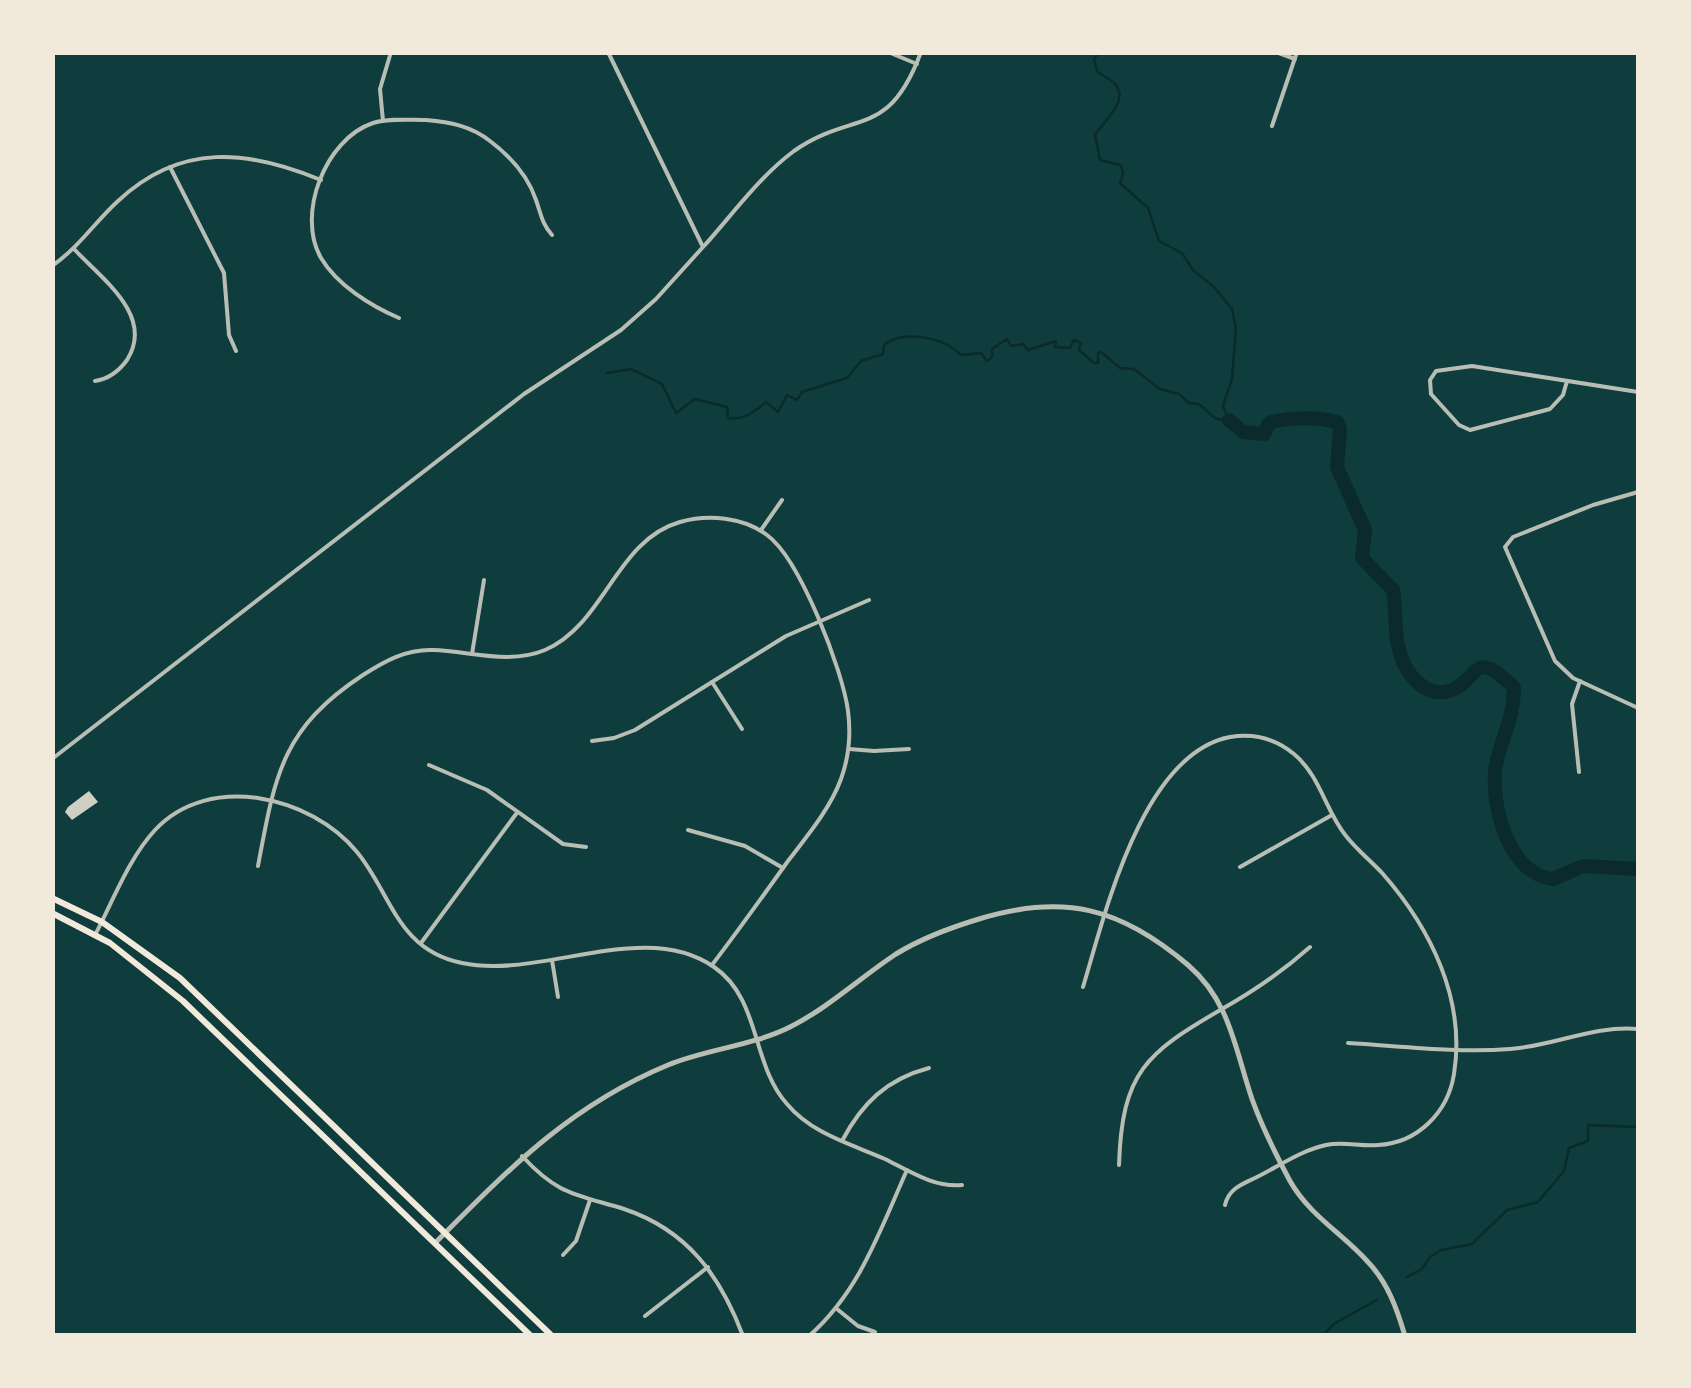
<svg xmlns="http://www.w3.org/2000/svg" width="1691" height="1388" viewBox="0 0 1691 1388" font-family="'Roboto Serif',serif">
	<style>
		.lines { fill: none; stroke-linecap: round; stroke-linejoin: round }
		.stream { stroke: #0a2a2b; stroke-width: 2.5 }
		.river { stroke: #0a2a2b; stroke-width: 14 }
		.building { fill: #cfcfc3 }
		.minor { stroke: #b8beb3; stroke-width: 4 }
		.tertiary { stroke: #b8beb3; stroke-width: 5 }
		.primary { stroke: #f1e9da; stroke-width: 6 }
	</style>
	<rect width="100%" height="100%" fill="#0f3d3e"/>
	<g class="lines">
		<!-- stream -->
		<g class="stream">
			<path d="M607,373L631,369L662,384L676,413L695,399L727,407L728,418C744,420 754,412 766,402L778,412L787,395L797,400L802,392L847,378L861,361L883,354L884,345C904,329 945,338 961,355L981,353L987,361L992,357V349L1007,339L1011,346L1023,344L1028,350L1056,341L1055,347L1070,348L1074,340L1081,343L1079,350L1094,363H1098V353L1101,352L1120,368L1134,369L1160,389L1179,394L1189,403L1199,404L1216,419L1229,420L1223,406L1232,379L1236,329L1232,309L1214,287L1193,270L1182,253L1159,241L1148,208L1120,183L1123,173L1121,165L1100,160L1095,135C1102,123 1129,102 1116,85C1111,78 1102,77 1097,71L1094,60L1098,52"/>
			<path d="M1407,1277L1422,1269L1430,1257L1441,1250L1472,1244L1507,1210L1538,1202L1564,1171L1569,1148L1588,1141V1125L1638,1127"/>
			<path d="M1322,1336L1335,1323L1377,1300"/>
		</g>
		<!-- river -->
		<path class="river" d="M1229,420L1243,432L1264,434L1269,423C1287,417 1319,417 1337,422L1340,429L1337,467L1365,530L1362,558L1393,590C1397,610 1393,632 1400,653C1406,674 1426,700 1452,690C1475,682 1474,652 1502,677C1506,681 1511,683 1514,688C1514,722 1498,743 1495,771C1492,809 1509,874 1553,879L1583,866L1638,869"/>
	</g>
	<!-- building -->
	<path class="building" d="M89,791L98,802L72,820L65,812L68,807Z"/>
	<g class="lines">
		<!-- minor -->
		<g class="minor">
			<path d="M888,52L917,64"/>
			<path d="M1276,52L1295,59"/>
			<path d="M383,121L380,89L391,52"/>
			<path d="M1272,126L1297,52"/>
			<path d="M170,167L224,273L229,335L236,351"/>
			<path d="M704,246C732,215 760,176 794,151C854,109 888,141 921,52"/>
			<path d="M75,250C102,279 155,316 127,360C119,371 108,379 95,381"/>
			<path d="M52,266C79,247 95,222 118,201C181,142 248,150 321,180"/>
			<path d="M399,318C371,306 337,285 321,258C296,215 325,139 373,123C389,118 409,120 426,120C450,122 471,126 490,141C510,156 528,176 536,200C541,214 542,224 552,235"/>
			<path d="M1567,381L1563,395L1550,409L1470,430L1459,425L1431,394L1430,380L1436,371L1472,366L1638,392"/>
			<path d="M1638,492L1593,505L1513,537L1505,547L1555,661L1573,678L1638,708"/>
			<path d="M761,530L782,500"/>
			<path d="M52,619H53"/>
			<path d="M472,654L484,580"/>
			<path d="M712,682L742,729"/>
			<path d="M592,741L614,738L635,730L786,636L869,600"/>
			<path d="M849,749L874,751L909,749"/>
			<path d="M52,759L524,394L621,330L656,299L703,247L608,52"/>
			<path d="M429,765L487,790L563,844L586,847"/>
			<path d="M1579,772L1572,704L1580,681"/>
			<path d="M688,830L745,846L783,868"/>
			<path d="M258,866C275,776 281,729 363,675C385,661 406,649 433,650C470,651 509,665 545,650C605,624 616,540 680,522C708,514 743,517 767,535C800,559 843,671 848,711C851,734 849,757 841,779C830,809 807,836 788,861C763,896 738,931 712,965"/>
			<path d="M1240,867L1332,815"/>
			<path d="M95,935C113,901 129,858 155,830C209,772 311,796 357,852C391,893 397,950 462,963C541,980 644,918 714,967C761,999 751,1064 787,1104C812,1134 851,1144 885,1159C909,1171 935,1188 962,1185"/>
			<path d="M421,943L516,814"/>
			<path d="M552,960L558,997"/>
			<path d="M1083,987C1105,914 1142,754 1230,737C1254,733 1276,739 1294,754C1321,777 1325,810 1346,836C1357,850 1371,861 1383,874C1431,929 1466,1000 1454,1074C1448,1112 1418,1143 1378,1145C1361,1147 1344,1141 1326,1145C1302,1150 1279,1166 1257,1177C1243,1184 1229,1188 1225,1205"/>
			<path d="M1348,1043C1401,1046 1456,1053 1510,1049C1554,1046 1594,1025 1638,1029"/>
			<path d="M842,1141C862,1103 887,1079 929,1068"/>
			<path d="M522,1156C558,1195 575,1194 624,1209C687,1230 720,1275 743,1336"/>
			<path d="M1119,1165C1122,1072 1146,1053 1222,1009C1254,991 1283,971 1310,947"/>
			<path d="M563,1255L576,1241L590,1200"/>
			<path d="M837,1309L858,1326L875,1332"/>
			<path d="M645,1316L708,1267"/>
			<path d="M809,1336C860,1291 880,1230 907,1170"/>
		</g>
		<!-- tertiary -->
		<path class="tertiary" d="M435,1243C508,1170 569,1106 668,1065C707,1049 752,1046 790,1027C828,1008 861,977 896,954C922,938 949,928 979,919C1064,893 1121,908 1188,965C1230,1001 1235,1049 1252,1099C1262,1127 1276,1155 1290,1181C1310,1216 1342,1233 1368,1262C1388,1283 1397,1309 1405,1336"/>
		<!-- primary -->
		<g class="primary">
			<path d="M52,898L102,922L180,978L552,1336"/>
			<path d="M52,913L110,943L183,1001L531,1336"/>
		</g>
	</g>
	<!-- border -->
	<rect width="1691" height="1388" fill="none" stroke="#f1e9da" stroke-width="110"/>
</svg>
